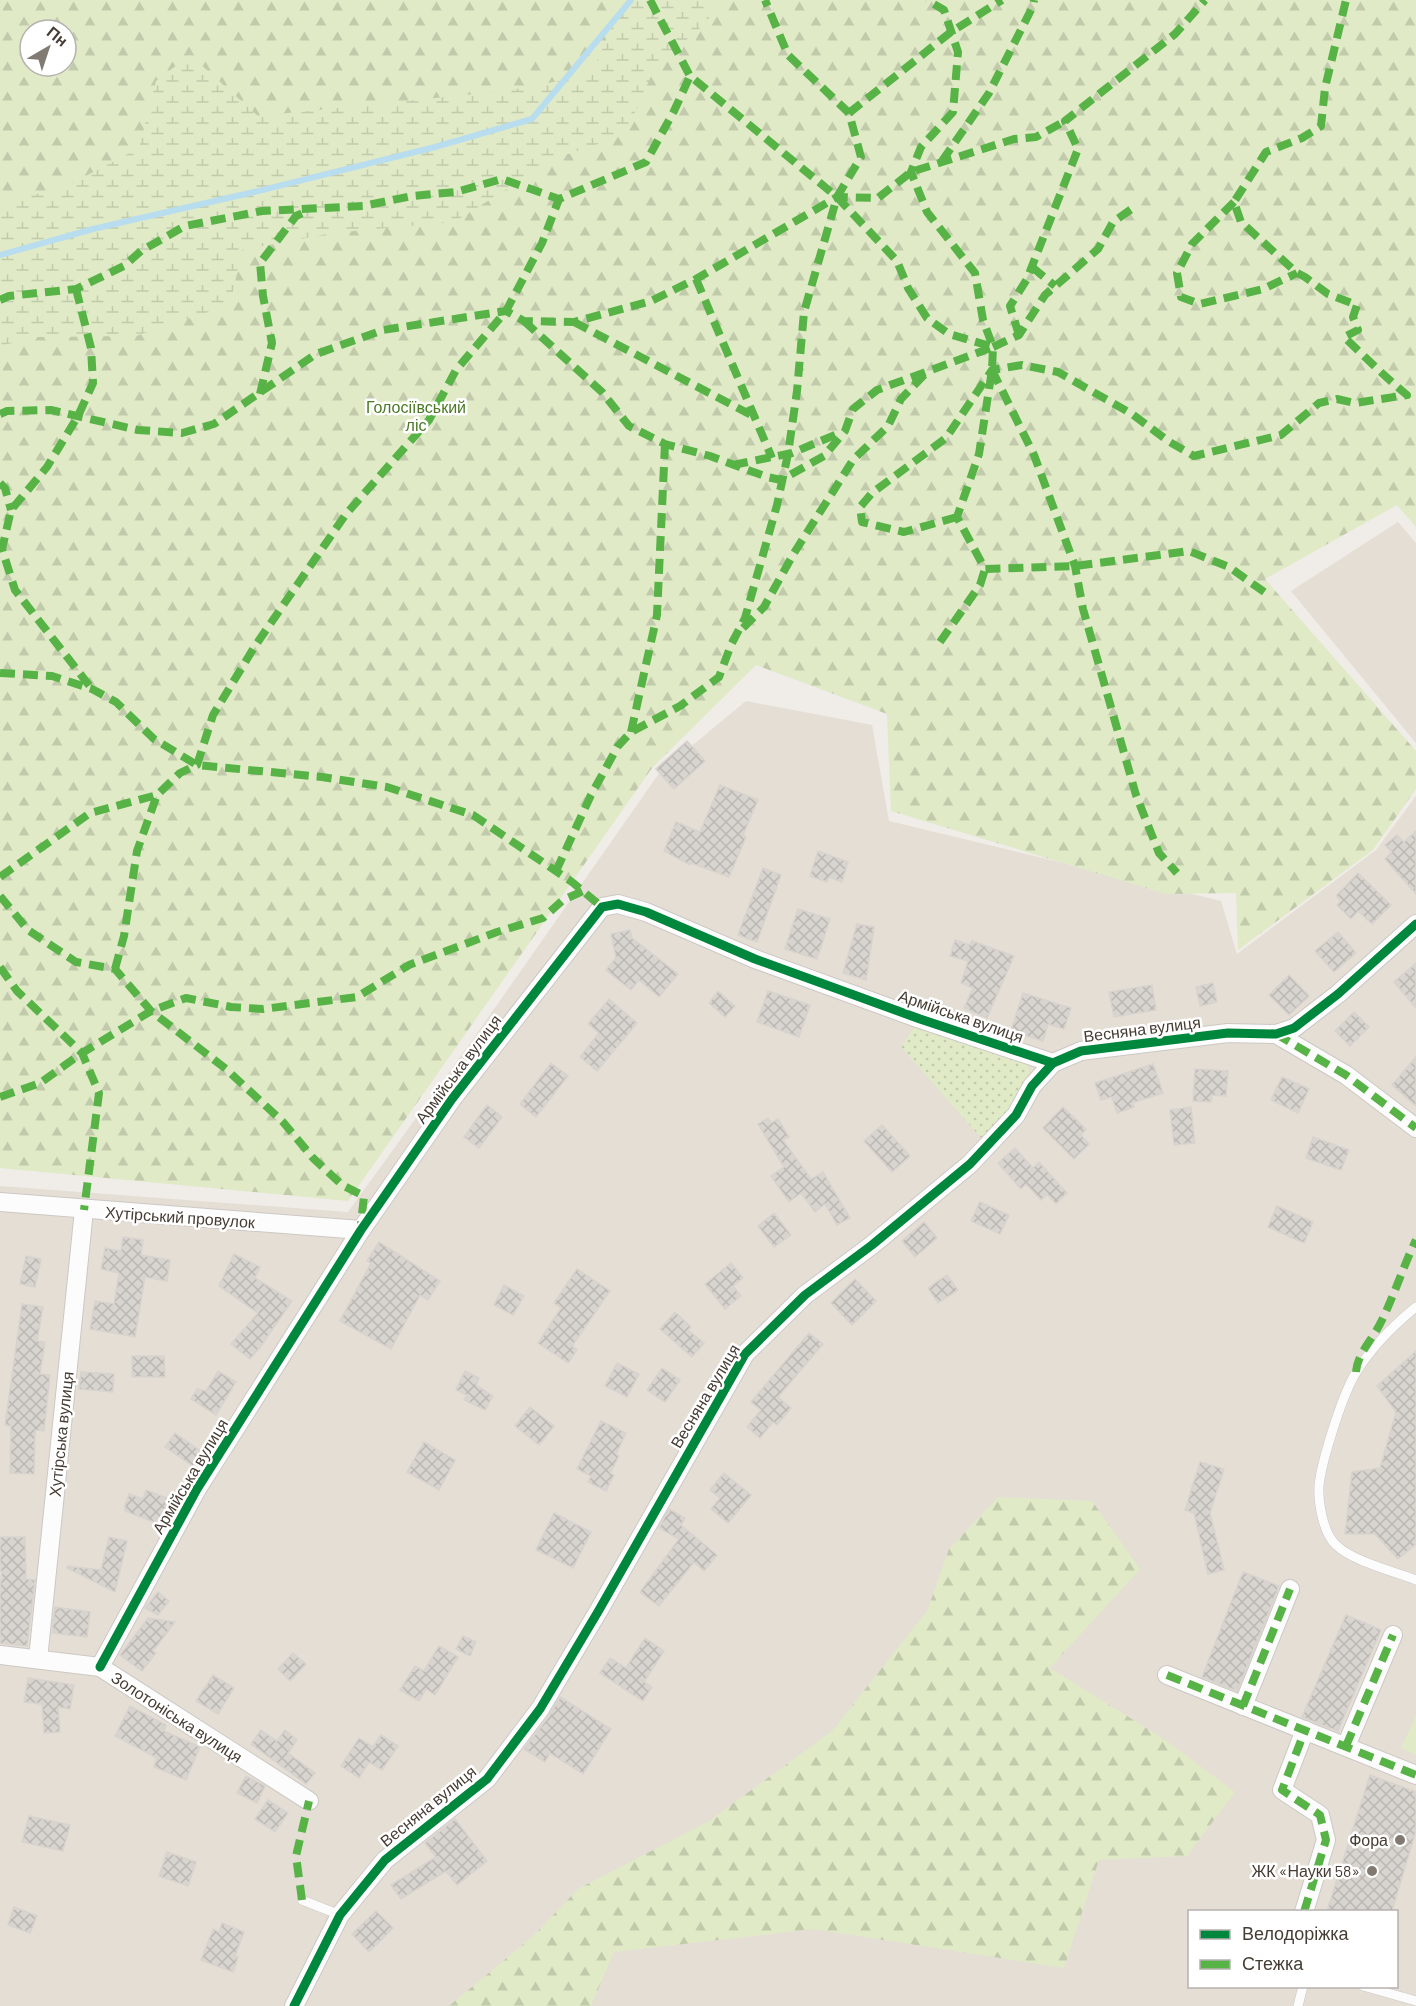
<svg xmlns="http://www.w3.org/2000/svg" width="1416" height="2006" viewBox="0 0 1416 2006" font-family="Barlow,sans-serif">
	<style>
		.residential { fill: #e4ded5; fill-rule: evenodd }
		.forest { fill: url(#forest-firs); fill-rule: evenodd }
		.wetland { fill: url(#wetland-marsh) }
		.park { fill: url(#park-dots) }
		.pitch { fill: #e0eac7 }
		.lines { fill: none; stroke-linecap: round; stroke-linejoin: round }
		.stream { stroke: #b7ddef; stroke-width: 6 }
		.building { fill: url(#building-cross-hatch); stroke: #d8d3ce; stroke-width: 1.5 }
		.lane-casing { stroke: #ccc8c4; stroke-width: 10 }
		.street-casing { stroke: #ccc8c4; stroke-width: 20 }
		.lane { stroke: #fdfcfc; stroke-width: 9 }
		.street { stroke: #fdfcfc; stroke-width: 18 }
		.quiet { stroke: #57b346; stroke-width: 8; stroke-dasharray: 15 8; stroke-linecap: butt }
		.cycleway-casing { stroke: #fff; stroke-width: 13 }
		.cycleway { stroke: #00873e; stroke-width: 9 }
		.poi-dot { fill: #817a73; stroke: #fff; stroke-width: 2 }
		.labels { text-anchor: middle; stroke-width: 5; stroke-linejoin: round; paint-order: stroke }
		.park-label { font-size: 16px; fill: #4b7826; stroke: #fff }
		.street-label { font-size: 16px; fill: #453d34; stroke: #fff }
		.poi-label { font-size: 16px; fill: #453d34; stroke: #fff; text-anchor: end }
	</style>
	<defs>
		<pattern id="forest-firs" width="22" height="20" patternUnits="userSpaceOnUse" patternTransform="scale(1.5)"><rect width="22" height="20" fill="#e0eac7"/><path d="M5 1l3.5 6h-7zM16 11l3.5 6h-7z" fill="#c2caac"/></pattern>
		<pattern id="wetland-marsh" width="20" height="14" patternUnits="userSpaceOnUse" patternTransform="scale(1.5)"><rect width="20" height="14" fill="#e0eac7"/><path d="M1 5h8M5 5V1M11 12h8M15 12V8" fill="none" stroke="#c2caac"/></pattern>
		<pattern id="park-dots" width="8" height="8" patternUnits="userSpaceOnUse" patternTransform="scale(1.5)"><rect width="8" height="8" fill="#e0eac7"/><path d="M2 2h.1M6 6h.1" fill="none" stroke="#c2caac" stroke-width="1.8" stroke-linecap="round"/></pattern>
		<pattern id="building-cross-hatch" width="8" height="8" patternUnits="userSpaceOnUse" patternTransform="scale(1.5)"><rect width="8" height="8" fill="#d8d4cf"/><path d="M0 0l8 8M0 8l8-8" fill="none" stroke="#bbb7b2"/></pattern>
	</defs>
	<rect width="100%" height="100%" fill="#f0ece8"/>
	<!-- residential -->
	<g class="residential">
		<path d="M1398,522L1416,543V743L1291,591Z"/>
		<path d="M746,701L872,725L889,821L1221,901L1237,954L1376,850L1416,796V2006H0V1186L348,1212L471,1042L660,772ZM1190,1912H1396V1986H1190Z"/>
	</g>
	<!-- forest -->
	<g class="forest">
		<path d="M0,0H1416V527L1397,505L1265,579L1416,751V789L1373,850L1238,950L1236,893L1166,894L891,811L887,714L756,665L652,768L348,1201L0,1168ZM30,30H66V66H30Z"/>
		<path d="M998,1497L1092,1501L1140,1569L1050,1668L1167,1741L1235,1792L1187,1856L1099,1860L1064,1968L813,1929L614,1952L591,2006H449L533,1936L578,1889L709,1821L832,1731L927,1611L949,1549Z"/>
	</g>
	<!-- wetland -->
	<path class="wetland" d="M624,0H718L707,22L655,67L625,135L559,157L454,222L332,233L242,250L230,305L136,336L36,337L0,346V202L63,188L139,148L156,81L190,55L258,116L505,91L591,75Z"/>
	<!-- park -->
	<path class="park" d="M920,1019L1026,1054L1032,1086L988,1146L901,1047Z"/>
	<!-- pitch -->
	<path class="pitch" d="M1416,1715V1755L1401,1748Z"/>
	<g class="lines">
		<!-- stream -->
		<path class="stream" d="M0,255L93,229L254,192L435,147L532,119L631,0"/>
	</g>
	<!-- building -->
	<g class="building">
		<path d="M687,741L705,761L674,789L656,769Z"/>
		<path d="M720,785L758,800L744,833V836L746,837L729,877L691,863L690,865L664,851L676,822L700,832Z"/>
		<path d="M1416,831V894L1385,859L1392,852L1385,845L1397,835L1404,842Z"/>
		<path d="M818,851L848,862L842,882L829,877L827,882L810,876Z"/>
		<path d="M763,868L781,875L757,942L738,935Z"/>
		<path d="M1358,873L1391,905L1372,924L1358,911L1351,919L1337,905L1341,901L1336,896Z"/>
		<path d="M798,909L830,919L817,959L785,949Z"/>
		<path d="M857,924L874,927L866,980L843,973Z"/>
		<path d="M630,930L632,938L678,974L659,997L639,980L631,990L606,970L616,958L611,934Z"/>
		<path d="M1338,932L1356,953L1334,972L1315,951Z"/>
		<path d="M955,940L970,945L972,941L1014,956L987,1018L964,1008L973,988L961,983L968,961L950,956Z"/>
		<path d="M1416,963V1008L1394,982Z"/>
		<path d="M1289,975L1309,996L1289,1015L1269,995Z"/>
		<path d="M1213,983L1217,1002L1200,1006L1196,987Z"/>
		<path d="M1152,985L1156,1010L1114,1017L1109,992Z"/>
		<path d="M718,991L735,1006L725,1017L709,1003Z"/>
		<path d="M768,991L810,1005L799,1037L757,1022Z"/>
		<path d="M1023,993L1071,1008L1064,1029L1048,1024L1043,1041L1011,1031Z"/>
		<path d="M609,999L637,1023L597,1071L580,1057L599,1033L588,1024Z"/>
		<path d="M1354,1012L1369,1027L1350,1046L1335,1031Z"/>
		<path d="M1416,1057V1106L1392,1085Z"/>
		<path d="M551,1063L568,1076L536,1117L520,1104Z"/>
		<path d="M1153,1064L1163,1093L1132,1103L1134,1107L1117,1113L1112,1097L1101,1100L1095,1083Z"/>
		<path d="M1195,1069L1228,1071L1226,1096L1212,1095L1211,1102L1193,1101Z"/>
		<path d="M1282,1077L1309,1089L1298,1113L1271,1100Z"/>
		<path d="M487,1105L502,1117L479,1148L464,1137Z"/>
		<path d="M1063,1107L1086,1129L1081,1135L1089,1144L1074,1159L1043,1128Z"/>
		<path d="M1191,1107L1195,1143L1174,1145L1170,1110Z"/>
		<path d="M768,1118L771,1123L778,1119L789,1137L783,1140L811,1179L823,1172L850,1218L837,1225L825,1204L815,1212L801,1193L789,1202L771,1176L784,1167L758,1124Z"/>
		<path d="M882,1125L910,1156L892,1172L864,1141Z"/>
		<path d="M1313,1137L1349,1150L1341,1170L1306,1158Z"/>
		<path d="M1015,1148L1033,1168L1039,1162L1067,1193L1056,1204L1047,1194L1041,1200L1026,1184L1021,1189L998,1163Z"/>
		<path d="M980,1202L1009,1215L1000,1234L971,1221Z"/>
		<path d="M1277,1206L1313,1222L1304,1243L1268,1227Z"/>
		<path d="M774,1213L791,1235L774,1247L758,1226Z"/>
		<path d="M924,1222L937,1238L915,1257L902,1241Z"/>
		<path d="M123,1237L143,1240L141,1255L170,1260L167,1281L145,1277L135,1337L90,1329L95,1301L114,1304L119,1273L101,1269L105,1248L121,1251Z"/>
		<path d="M379,1242L440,1281L428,1300L420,1295L391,1349L340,1321L371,1263L367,1261Z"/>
		<path d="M234,1254L260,1267L255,1278L292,1301L261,1346L250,1359L231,1344L258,1313L219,1286Z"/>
		<path d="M26,1256L41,1259L35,1287L20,1284Z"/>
		<path d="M731,1263L743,1278L733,1286L741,1296L725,1309L705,1284Z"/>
		<path d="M577,1269L610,1291L572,1346L577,1350L568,1363L538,1343L561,1308L554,1303Z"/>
		<path d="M947,1275L958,1290L938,1303L928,1288Z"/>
		<path d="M855,1279L876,1301L852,1325L831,1303Z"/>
		<path d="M504,1285L524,1296L513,1315L494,1305Z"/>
		<path d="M22,1304L43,1307L37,1341L45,1342L40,1374L50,1375L44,1431L35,1430L34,1474L10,1473L11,1426L5,1425Z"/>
		<path d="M675,1312L691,1327L688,1330L704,1343L692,1357L660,1329Z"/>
		<path d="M809,1333L823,1344L778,1397L791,1408L777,1425L773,1422L760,1438L747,1427L761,1410L751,1402Z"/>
		<path d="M1416,1351V1544L1398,1559L1375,1534H1345L1352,1472L1380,1468L1396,1412L1377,1386Z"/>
		<path d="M132,1356H164L165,1377H132Z"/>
		<path d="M617,1363L639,1374L627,1397L605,1386Z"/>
		<path d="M662,1368L680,1380L665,1402L647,1390Z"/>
		<path d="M218,1371L236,1382L216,1415L191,1399L197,1389L206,1391Z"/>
		<path d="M465,1371L479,1378L476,1385L493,1396L485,1410L464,1400L467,1395L456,1390Z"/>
		<path d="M81,1372L114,1374L113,1392L79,1389Z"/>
		<path d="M530,1407L554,1426L539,1445L515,1426Z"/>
		<path d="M601,1421L626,1433L616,1454L619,1456L610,1473L614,1475L606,1491L588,1482L591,1476L577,1469Z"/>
		<path d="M175,1433L202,1452L193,1466L165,1447Z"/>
		<path d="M424,1442L455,1460L439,1490L407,1472Z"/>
		<path d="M1200,1462L1224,1469L1210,1513L1224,1570L1208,1574L1194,1513L1185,1510Z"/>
		<path d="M724,1473L751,1495L728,1523L711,1509L720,1498L710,1490Z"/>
		<path d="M146,1490L169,1499L159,1524L125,1511V1505L129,1494L143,1499Z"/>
		<path d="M669,1509L685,1518L681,1525L717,1555L704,1571L694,1562L659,1606L640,1592L679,1539L659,1528Z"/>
		<path d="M554,1513L591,1532L573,1568L536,1550Z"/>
		<path d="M0,1537H25L26,1579L35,1580L27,1646L0,1643V1590L2,1571H0Z"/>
		<path d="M109,1537L127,1541L115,1592L67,1568L68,1566L101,1570Z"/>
		<path d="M1243,1572L1279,1586L1237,1691L1202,1677Z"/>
		<path d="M158,1592L169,1601L158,1615L145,1608Z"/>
		<path d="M55,1607L90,1612L87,1637L52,1633Z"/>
		<path d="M1346,1615L1381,1630L1338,1731L1302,1717Z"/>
		<path d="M148,1618L175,1622L153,1651L156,1653L142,1671L120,1655Z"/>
		<path d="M463,1636L476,1642L470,1656L456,1649Z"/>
		<path d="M645,1638L664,1651L644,1682L652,1687L643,1701L600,1673L610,1658L626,1668Z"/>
		<path d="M439,1646L458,1657L435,1695L426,1689L419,1701L400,1690L415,1666L424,1671Z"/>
		<path d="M293,1653L306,1664L290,1681L278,1669Z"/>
		<path d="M213,1675L234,1688L218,1714L196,1701Z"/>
		<path d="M28,1678L74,1685L70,1709L58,1707L60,1732L44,1733L42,1704L24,1702Z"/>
		<path d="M560,1697L611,1729L583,1774L550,1753L545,1762L524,1749L549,1716Z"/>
		<path d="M130,1706L166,1725L164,1731L200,1747L186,1780L154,1767L157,1758L115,1736Z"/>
		<path d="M261,1730L277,1741L285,1730L297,1740L288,1753L315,1773L306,1784L251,1744Z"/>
		<path d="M381,1735L398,1746L382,1770L369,1762L359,1778L341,1766L359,1738L373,1747Z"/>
		<path d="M1370,1775L1416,1792V1831L1392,1911H1327Z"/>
		<path d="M246,1776L265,1786L257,1803L237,1793Z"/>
		<path d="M268,1800L288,1813L275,1832L255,1819Z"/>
		<path d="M29,1816L70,1825L63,1851L22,1842Z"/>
		<path d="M455,1819L487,1861L457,1885L446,1871L401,1899L391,1885L436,1857L425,1843Z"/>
		<path d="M167,1852L196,1862L188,1886L159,1876Z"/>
		<path d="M14,1907L37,1916L30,1933L8,1925Z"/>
		<path d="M376,1911L393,1928L369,1952L352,1934Z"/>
		<path d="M222,1923L244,1932L235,1956L238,1957L233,1972L201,1960L213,1929L219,1932Z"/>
	</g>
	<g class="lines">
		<defs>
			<g id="lane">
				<path d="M1416,1307C1394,1325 1372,1347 1357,1371C1343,1392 1322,1460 1319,1485C1318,1502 1323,1533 1336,1545C1354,1562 1393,1571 1416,1580"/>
				<path d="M302,1900L340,1915"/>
				<path d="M1363,1986L1416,2001"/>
				<path d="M1298,2006L1303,1986"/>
			</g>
			<g id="street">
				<path d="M1276,1034L1346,1075L1416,1128"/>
				<path d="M0,1202L361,1230"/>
				<path d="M0,1655L100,1667L309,1801"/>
				<path d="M38,1659L84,1210"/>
				<path d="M100,1667L197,1489L361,1230L452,1099L602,907L618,904L646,912L755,959L920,1019L1053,1063"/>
				<path d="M1167,1675L1416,1775"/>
				<path d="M1243,1706L1290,1589"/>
				<path d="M1346,1746L1393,1635"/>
				<path d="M1304,1912L1326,1840L1320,1815L1282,1790L1305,1730"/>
				<path d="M294,2006L340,1915L385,1860L487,1779L540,1709L599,1610L745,1354L805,1295L872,1245L970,1164L1016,1115L1032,1086L1053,1063L1081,1051L1228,1033L1276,1034L1294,1028L1338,994L1416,924"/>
			</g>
		</defs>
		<!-- lane casing -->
		<use href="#lane" class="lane-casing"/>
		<!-- street casing -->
		<use href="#street" class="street-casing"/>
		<!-- lane -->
		<use href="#lane" class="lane"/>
		<!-- street -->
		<use href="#street" class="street"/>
		<!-- quiet -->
		<g class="quiet">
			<path d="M650,0L690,76L837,197L897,261L908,288L927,318L949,334L993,347L992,370L979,454L957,517L985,569L1075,566L1189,551L1229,567L1267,594"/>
			<path d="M849,113L951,32L1002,0"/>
			<path d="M942,161L989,93L1033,6L1034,0"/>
			<path d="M1234,202L1192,244L1177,273L1181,297L1200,304L1263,289L1297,273"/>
			<path d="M1032,267L1055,286"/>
			<path d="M696,279L772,458"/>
			<path d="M76,289L91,348L93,383L78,416L47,467L11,510L2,549L15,590L92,689"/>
			<path d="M0,300L9,296L76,289L124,266L141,251L185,226L262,211L363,206L412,196L456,192L502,179L559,199L646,162L674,111L690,76"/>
			<path d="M524,321L602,392L629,426L665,444L710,456L767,477L781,480L824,456L845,431L853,409L877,390L993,347L983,320L975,273L927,212L911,172L921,147L953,112L958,52L944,10L927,0"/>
			<path d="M574,322L755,417"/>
			<path d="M1019,335L1010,306L1027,279L1078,149L1065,121L1175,34L1205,0"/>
			<path d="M993,347L1019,335L1045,295L1098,249L1113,222L1133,208"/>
			<path d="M992,370L1034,455L1075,566L1083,609L1136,795L1159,853L1177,873"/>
			<path d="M260,394L272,343L263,296L260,263L296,216L307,211"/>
			<path d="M0,414L7,411L51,410L138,430L182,433L214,424L316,354L383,330L506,311L524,321L574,322L651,301L696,279L837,197L878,198L911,172L1014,139L1036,137L1065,121"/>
			<path d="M733,465L792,453L842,432"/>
			<path d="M0,483L5,488L11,510"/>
			<path d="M957,517L904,532L862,522L860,507L872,493L946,438L992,370L1022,365L1058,372L1132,414L1168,441L1194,456L1281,435L1319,403L1337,399L1355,403L1407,395C1385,377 1365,357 1344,337L1358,330L1353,317L1357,305L1328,294L1305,277L1297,273L1241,222L1234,202L1266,152L1302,138L1321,126L1325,88L1346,0"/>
			<path d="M743,628L764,607L794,553L853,460L888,426L901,399L925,374"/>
			<path d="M940,642L980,585L985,569"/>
			<path d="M0,673L52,676L92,689L116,702L154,739L197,765L322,777L387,787L473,815L572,882L602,907"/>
			<path d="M631,732L657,615L665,444"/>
			<path d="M556,871L591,795L618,746L631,732L680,706L719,677L731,645L745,618L777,505L788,454L797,391L804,312L837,197L861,157L849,113L788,55L765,0"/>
			<path d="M0,877L90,813L157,795L180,773L197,765L213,715L255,646L346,514L429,420L456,370L506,311L542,243L559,199"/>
			<path d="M0,896L28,930L76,962L115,969L151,1011L226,1069L283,1122L313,1158L342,1185L364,1196L361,1224"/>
			<path d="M0,967L17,991L82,1053L99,1093L84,1210"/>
			<path d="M115,969L124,936L137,851L157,795"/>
			<path d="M1276,1034L1346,1075L1416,1128"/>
			<path d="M0,1097L40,1083L82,1053L151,1011L186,998L231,1007L263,1009L357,997L409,965L497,932L543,918L563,900L583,891"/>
			<path d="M1356,1372C1357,1354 1373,1339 1381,1322C1394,1296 1403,1267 1416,1240"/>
			<path d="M1167,1675L1416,1775"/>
			<path d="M1243,1706L1290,1589"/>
			<path d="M1346,1746L1393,1635"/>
			<path d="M302,1900L296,1856L309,1801"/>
			<path d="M1304,1912L1326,1840L1320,1815L1282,1790L1305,1730"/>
		</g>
		<defs>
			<g id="cycleway">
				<path d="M100,1667L197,1489L361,1230L452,1099L602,907L618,904L646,912L755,959L920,1019L1053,1063"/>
				<path d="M294,2006L340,1915L385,1860L487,1779L540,1709L599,1610L745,1354L805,1295L872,1245L970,1164L1016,1115L1032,1086L1053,1063L1081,1051L1228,1033L1276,1034L1294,1028L1338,994L1416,924"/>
			</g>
		</defs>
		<!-- cycleway casing -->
		<use href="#cycleway" class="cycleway-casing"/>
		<!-- cycleway -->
		<use href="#cycleway" class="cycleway"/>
	</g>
	<!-- markers -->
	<g class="poi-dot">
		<circle cx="1400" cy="1840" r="6"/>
		<circle cx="1372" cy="1871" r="6"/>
	</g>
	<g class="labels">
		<!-- park labels -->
		<g class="park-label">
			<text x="416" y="413">Голосіївський<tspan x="416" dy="18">ліс</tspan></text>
		</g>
		<!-- street labels -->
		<g class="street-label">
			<text transform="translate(961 1016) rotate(19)" y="6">Армійська вулиця</text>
			<text transform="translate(1142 1029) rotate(-7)" y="6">Весняна вулиця</text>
			<text transform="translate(458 1069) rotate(-53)" y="6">Армійська вулиця</text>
			<text transform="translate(180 1217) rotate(4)" y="6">Хутірський провулок</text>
			<text transform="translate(705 1396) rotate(-59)" y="6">Весняна вулиця</text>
			<text transform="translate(61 1434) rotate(-84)" y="6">Хутірська вулиця</text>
			<text transform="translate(190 1476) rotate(-59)" y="6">Армійська вулиця</text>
			<text transform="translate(177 1717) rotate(33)" y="6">Золотоніська вулиця</text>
			<text transform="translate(428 1806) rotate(-39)" y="6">Весняна вулиця</text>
		</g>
		<!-- poi labels -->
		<g class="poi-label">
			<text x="1388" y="1846">Фора</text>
			<text x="1360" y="1877">ЖК «Науки 58»</text>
		</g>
	</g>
	<!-- legend -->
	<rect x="1188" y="1910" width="210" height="78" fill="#ffffff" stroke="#b5b1ae" stroke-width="1.5"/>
	<rect x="1200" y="1930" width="30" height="9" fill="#00873e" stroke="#b5b1ae" stroke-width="1.5"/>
	<text x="1242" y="1940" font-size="18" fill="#453d34">Велодоріжка</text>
	<rect x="1200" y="1960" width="30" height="9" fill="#57b346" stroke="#b5b1ae" stroke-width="1.5"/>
	<text x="1242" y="1970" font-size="18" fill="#453d34">Стежка</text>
	<!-- north arrow -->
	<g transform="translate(48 48) rotate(39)"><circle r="28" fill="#ffffff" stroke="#b5b1ae" stroke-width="1.5"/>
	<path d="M0-4.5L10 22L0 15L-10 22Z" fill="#817a73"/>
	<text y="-9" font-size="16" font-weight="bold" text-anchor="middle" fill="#453d34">Пн</text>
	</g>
</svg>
